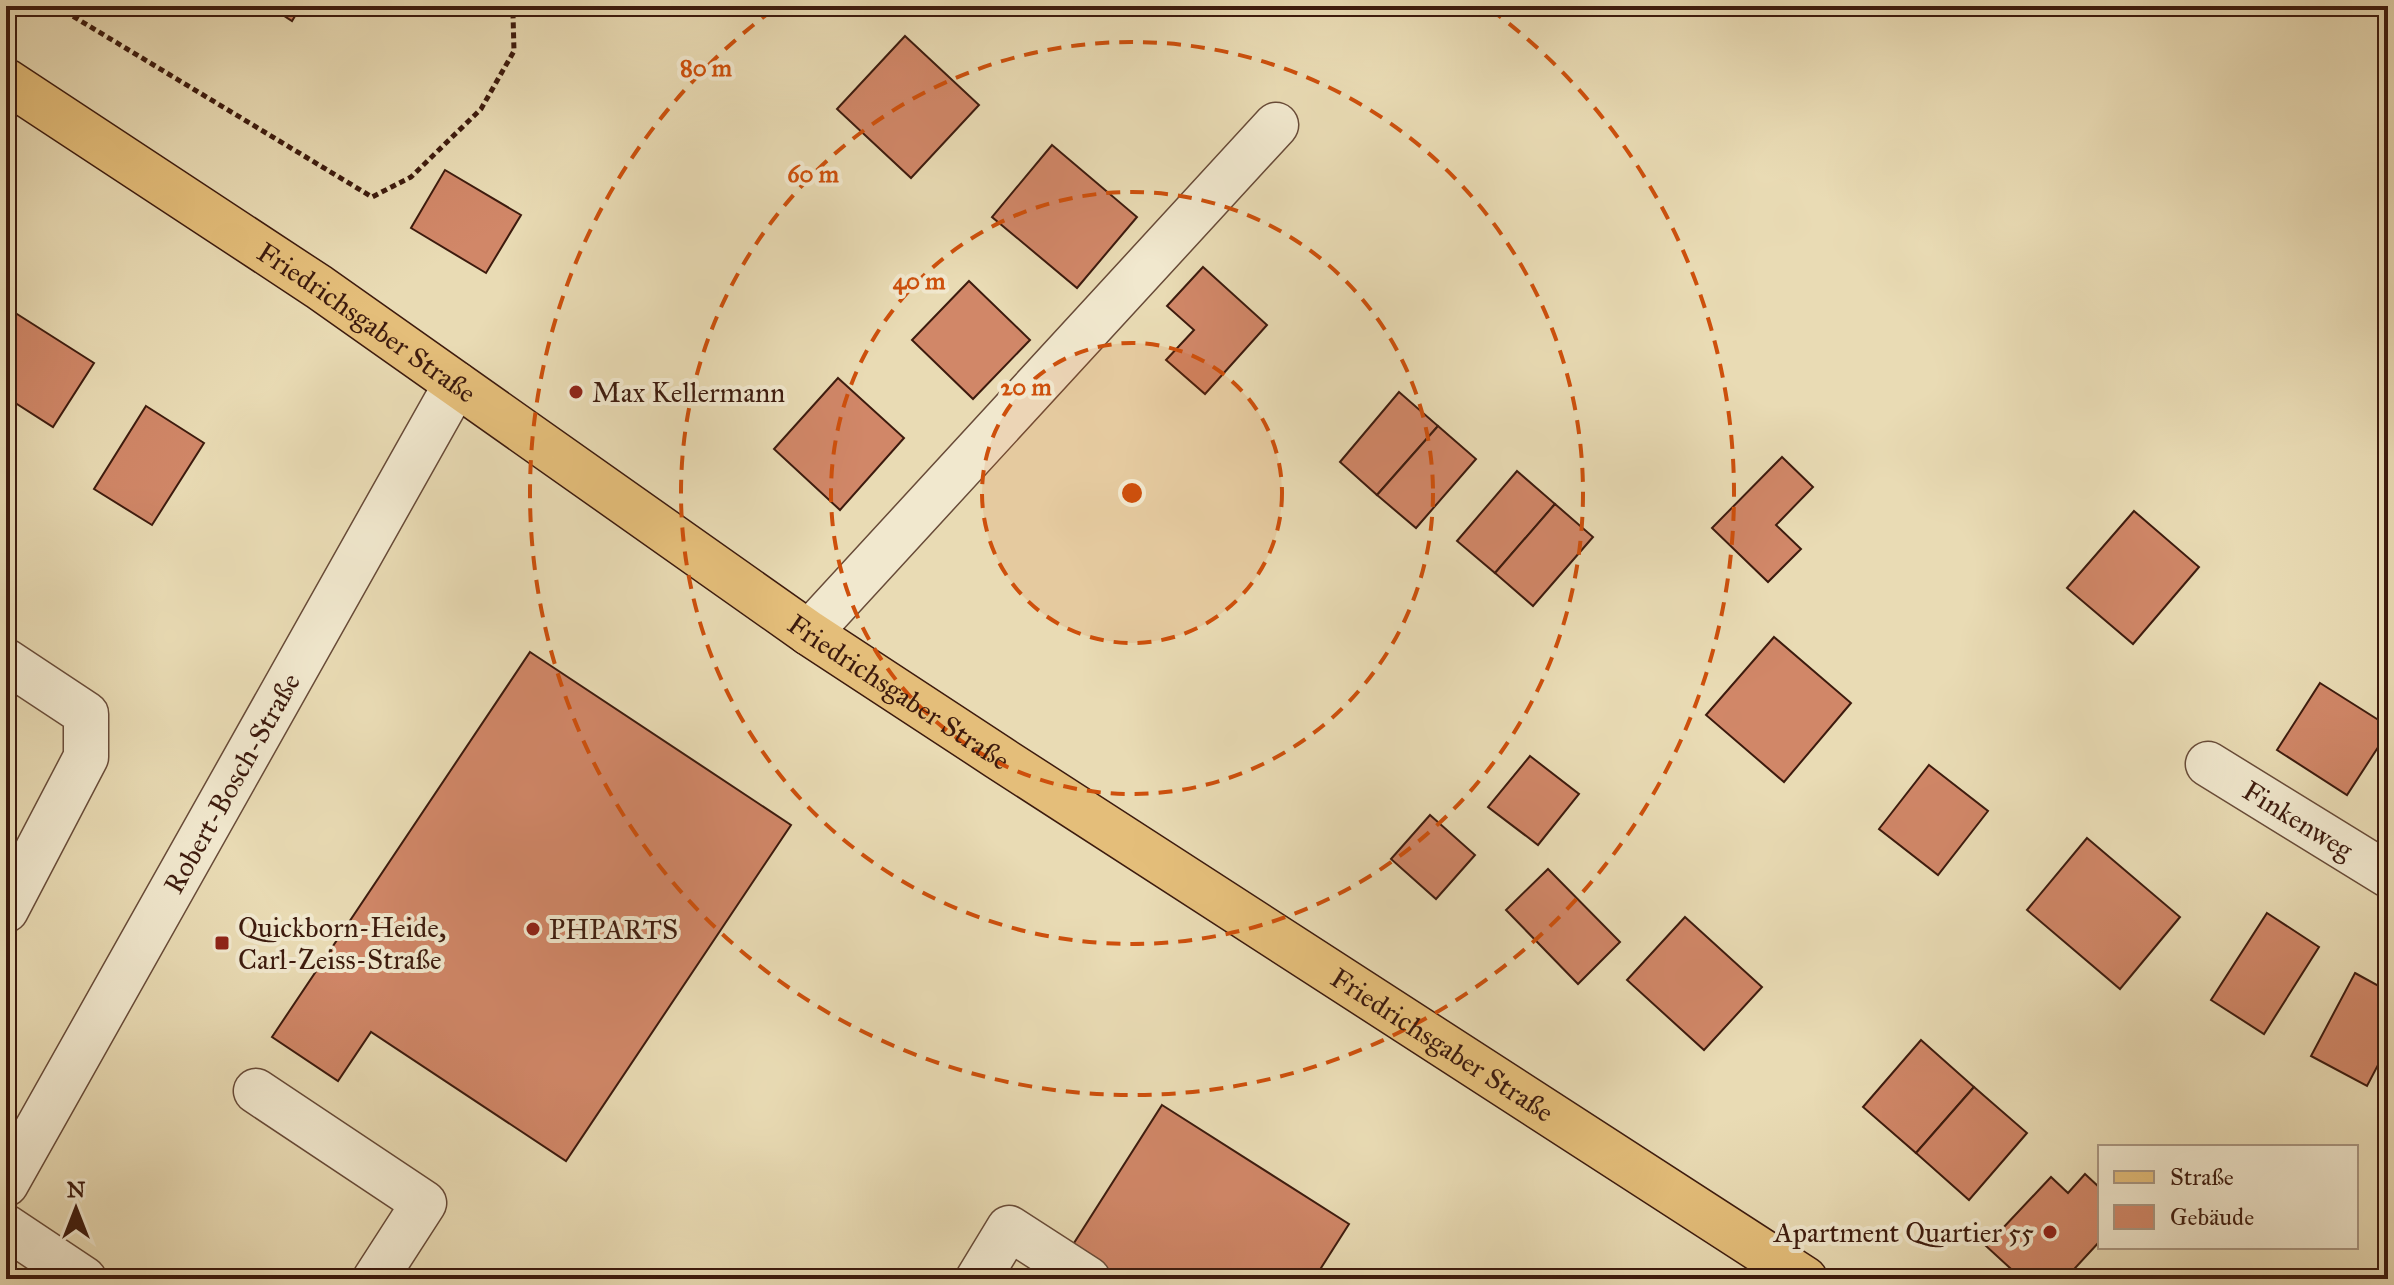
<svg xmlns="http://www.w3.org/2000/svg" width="2394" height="1285" viewBox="0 0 2394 1285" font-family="'IM FELL Great Primer',serif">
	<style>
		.building { fill: #d18768; stroke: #3d1b0e; stroke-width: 2 }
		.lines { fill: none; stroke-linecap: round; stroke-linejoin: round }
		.minor-casing { stroke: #684b38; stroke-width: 47 }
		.major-casing { stroke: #3d1b0e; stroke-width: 47 }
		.path { stroke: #3d1b0e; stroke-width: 5; stroke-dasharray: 6 4; stroke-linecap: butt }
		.minor { stroke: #f1e8ce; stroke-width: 44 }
		.major { stroke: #e4be7a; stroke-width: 44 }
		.ring { fill: none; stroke: #ce500c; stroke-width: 4; stroke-dasharray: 14 10 }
		.poi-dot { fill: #8f2418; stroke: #f1e8ce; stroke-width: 3 }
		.labels { text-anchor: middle; stroke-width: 8; stroke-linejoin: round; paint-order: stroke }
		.street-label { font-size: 28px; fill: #3d1b0e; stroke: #f1e8ce }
		.poi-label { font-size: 28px; fill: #3d1b0e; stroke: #f1e8ce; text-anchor: start }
		.centre { fill: #ce500c; stroke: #f1e8ce; stroke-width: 4 }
		.ring-label { font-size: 24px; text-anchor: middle; font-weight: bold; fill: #ce500c; stroke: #f1e8ce; stroke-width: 8; stroke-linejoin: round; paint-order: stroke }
	</style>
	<rect width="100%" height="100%" fill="#e9dbb4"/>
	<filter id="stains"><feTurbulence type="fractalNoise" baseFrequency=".0025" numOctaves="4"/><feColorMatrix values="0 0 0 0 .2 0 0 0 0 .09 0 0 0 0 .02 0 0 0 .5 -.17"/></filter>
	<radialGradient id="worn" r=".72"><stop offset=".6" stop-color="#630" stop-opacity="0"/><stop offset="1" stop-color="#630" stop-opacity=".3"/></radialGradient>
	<!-- building -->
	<g class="building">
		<path d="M269,6H301L292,21Z"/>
		<path d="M905,36L979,105L911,178L837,109Z"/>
		<path d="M1052,145L1137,217L1077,288L992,217Z"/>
		<path d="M445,170L521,215L486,273L411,228Z"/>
		<path d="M1203,267L1267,325L1205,394L1166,360L1194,330L1167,306Z"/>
		<path d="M969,281L1030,340L973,399L912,340Z"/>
		<path d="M6,307L94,363L53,427L6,397Z"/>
		<path d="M838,378L904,438L840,510L774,449Z"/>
		<path d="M1399,392L1438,426L1377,495L1340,462Z"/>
		<path d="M146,406L204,443L152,525L94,489Z"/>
		<path d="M1438,426L1476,459L1416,528L1377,495Z"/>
		<path d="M1782,457L1813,487L1776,525L1801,549L1768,582L1712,528Z"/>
		<path d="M1517,471L1555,504L1495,573L1457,541Z"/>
		<path d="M1555,504L1593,537L1533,606L1495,573Z"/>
		<path d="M2134,511L2199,567L2133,644L2067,588Z"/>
		<path d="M1774,637L1851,703L1784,782L1706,715Z"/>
		<path d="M530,652L791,825L566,1161L371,1032L338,1081L272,1037Z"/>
		<path d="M2320,683L2388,726V732L2347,795L2277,750Z"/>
		<path d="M1530,756L1579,794L1538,845L1488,807Z"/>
		<path d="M1929,765L1988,811L1938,875L1879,829Z"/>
		<path d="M1430,815L1475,855L1436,899L1391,859Z"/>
		<path d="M2087,838L2180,917L2120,989L2027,910Z"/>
		<path d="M1548,869L1620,942L1578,984L1506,910Z"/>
		<path d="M2267,913L2319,947L2264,1034L2211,1000Z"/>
		<path d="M1685,917L1762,987L1704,1050L1627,980Z"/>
		<path d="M2355,973L2388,991V1046L2367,1086L2311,1056Z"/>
		<path d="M1921,1040L1974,1087L1916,1153L1863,1107Z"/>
		<path d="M1974,1087L2027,1133L1969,1200L1916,1153Z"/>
		<path d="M1162,1105L1349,1224L1314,1279H1106L1067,1254Z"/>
		<path d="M2085,1174L2100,1188V1241L2065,1279H2022L1986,1246L2051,1177L2068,1193Z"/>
	</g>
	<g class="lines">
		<defs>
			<g id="minor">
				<path d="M809,633L1276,125"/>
				<path d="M6,661L86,714V757L6,910"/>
				<path id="s1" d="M2208,764L2388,875"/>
				<path d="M256,1091L424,1203L375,1279"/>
				<path id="s2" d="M6,1184L456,384"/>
				<path d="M6,1227L84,1279"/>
				<path d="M978,1279L1009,1228L1088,1279"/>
			</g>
			<g id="major">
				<path id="s3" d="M6,81L319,287L809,633L998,757L1805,1279"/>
			</g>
		</defs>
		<!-- minor casing -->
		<use href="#minor" class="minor-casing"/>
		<!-- major casing -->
		<use href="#major" class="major-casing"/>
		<!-- path -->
		<path class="path" d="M56,6L372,197L411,177L481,109L514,51L513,14L510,6"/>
		<!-- minor -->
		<use href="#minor" class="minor"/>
		<!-- major -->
		<use href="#major" class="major"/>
	</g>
	<!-- distance rings -->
	<circle cx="1132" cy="493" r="150" fill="#ce500c" fill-opacity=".12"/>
	<g class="ring">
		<circle cx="1132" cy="493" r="150"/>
		<circle cx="1132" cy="493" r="301"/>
		<circle cx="1132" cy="493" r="451"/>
		<path d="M1490 9A602 602 0 1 1 774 9"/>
	</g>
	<!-- markers -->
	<g class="poi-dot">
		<circle cx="576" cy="392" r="8"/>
		<circle cx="533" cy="929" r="8"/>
		<rect x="214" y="935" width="16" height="16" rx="4"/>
		<circle cx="2050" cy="1232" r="8"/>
	</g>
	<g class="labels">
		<!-- street labels -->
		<g class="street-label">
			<text dy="10" stroke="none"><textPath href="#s3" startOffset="434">Friedrichsgaber Straße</textPath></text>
			<text dy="10" stroke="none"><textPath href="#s3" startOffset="1082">Friedrichsgaber Straße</textPath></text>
			<text dy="10" stroke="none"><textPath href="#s2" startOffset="460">Robert-Bosch-Straße</textPath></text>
			<text dy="10" stroke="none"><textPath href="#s1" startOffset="106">Finkenweg</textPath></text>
			<text dy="10" stroke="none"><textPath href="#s3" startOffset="1730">Friedrichsgaber Straße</textPath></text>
		</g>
		<!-- poi labels -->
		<g class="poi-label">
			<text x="592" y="402">Max Kellermann</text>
			<text x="238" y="937">Quickborn-Heide,<tspan x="238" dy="32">Carl-Zeiss-Straße</tspan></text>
			<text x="549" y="939">PHPARTS</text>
			<text x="2034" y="1242" text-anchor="end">Apartment Quartier 55</text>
		</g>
	</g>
	<circle cx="1132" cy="493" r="12" class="centre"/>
	<g class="ring-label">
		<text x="706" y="76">80 m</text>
		<text x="813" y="182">60 m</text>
		<text x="919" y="289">40 m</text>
		<text x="1026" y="395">20 m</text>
	</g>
	<!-- margin -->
	<rect width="2394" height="1285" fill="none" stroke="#e9dbb4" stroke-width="32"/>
	<rect x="8" y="8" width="2378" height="1269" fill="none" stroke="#3d1b0e" stroke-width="4"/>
	<rect x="16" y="16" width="2362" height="1253" fill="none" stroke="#3d1b0e" stroke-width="2"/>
	<!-- legend -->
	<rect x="2098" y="1145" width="260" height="104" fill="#f1e8ce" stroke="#a99681" stroke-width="2"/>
	<rect x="2114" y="1171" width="40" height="12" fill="#e4be7a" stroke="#a99681" stroke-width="2"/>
	<text x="2170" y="1185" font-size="24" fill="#3d1b0e">Straße</text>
	<rect x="2114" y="1205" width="40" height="24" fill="#d18768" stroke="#a99681" stroke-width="2"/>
	<text x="2170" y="1225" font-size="24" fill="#3d1b0e">Gebäude</text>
	<!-- north arrow -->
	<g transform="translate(76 1209)" stroke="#f1e8ce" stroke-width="6" paint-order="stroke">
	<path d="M0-6L14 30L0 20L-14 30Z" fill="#3d1b0e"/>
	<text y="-12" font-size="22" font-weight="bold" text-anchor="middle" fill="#3d1b0e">N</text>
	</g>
	<rect width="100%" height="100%" filter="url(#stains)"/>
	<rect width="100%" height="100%" fill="url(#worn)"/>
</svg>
